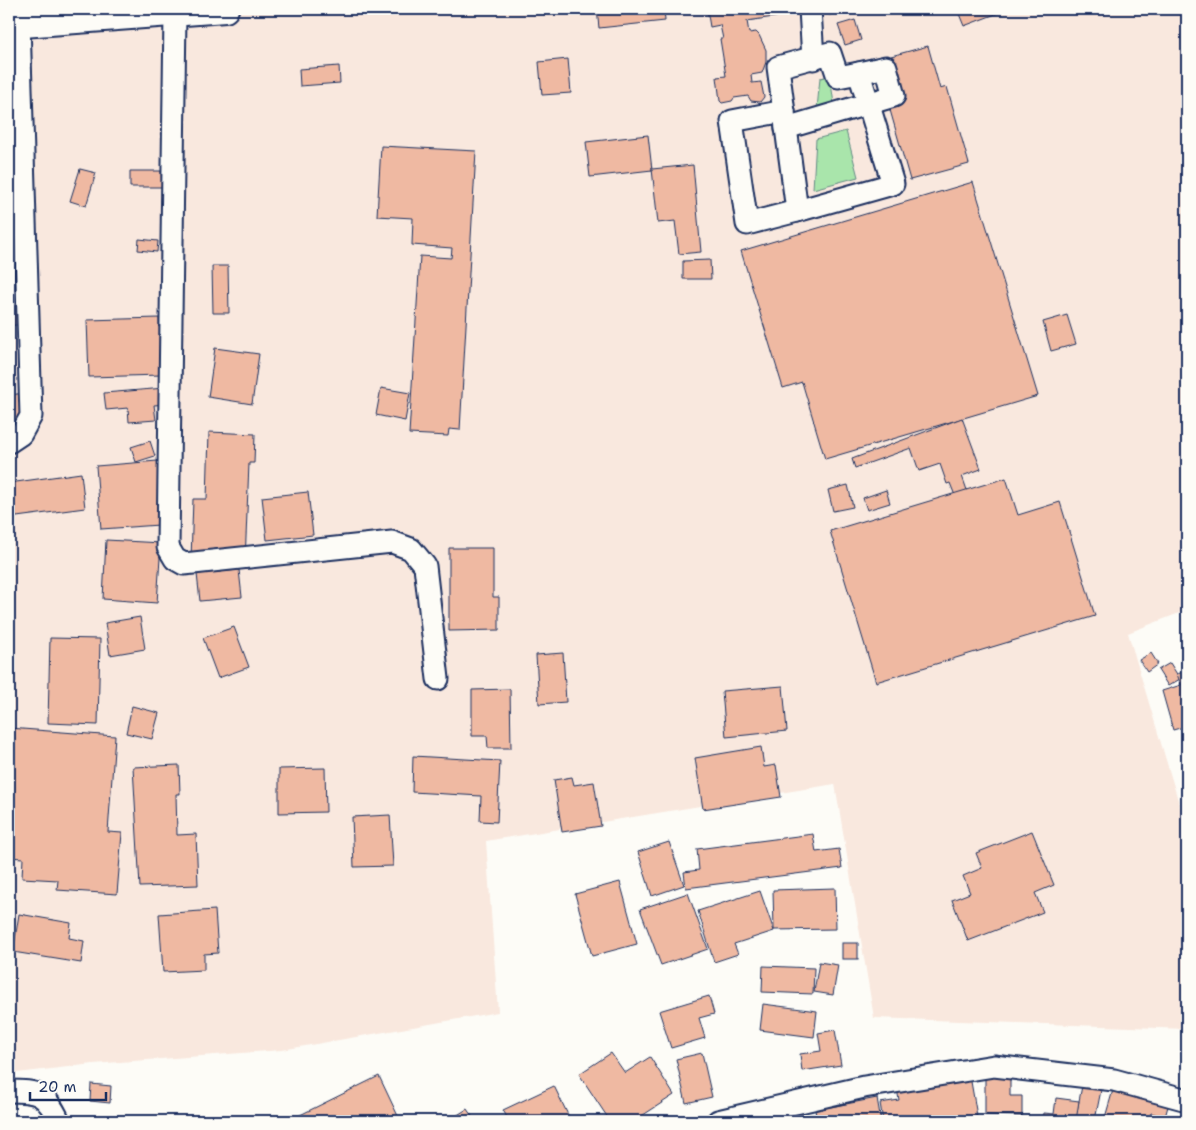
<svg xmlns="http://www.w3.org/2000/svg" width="1196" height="1130" viewBox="0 0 1196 1130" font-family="'Shantell Sans',sans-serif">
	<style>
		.built { fill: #f9e8de }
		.green { fill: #a9e5ab; stroke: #628a84 }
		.building { fill: #efb9a2; stroke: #1b2f5e }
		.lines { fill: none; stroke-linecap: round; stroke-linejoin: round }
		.minor-casing { stroke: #1b2f5e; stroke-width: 25 }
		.tertiary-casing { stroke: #1b2f5e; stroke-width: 30 }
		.minor { stroke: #fdfcf7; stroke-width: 21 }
		.tertiary { stroke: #fdfcf7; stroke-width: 26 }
	</style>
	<rect width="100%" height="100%" fill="#fdfcf7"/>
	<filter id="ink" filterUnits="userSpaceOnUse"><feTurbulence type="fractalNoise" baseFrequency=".02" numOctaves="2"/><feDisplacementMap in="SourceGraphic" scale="10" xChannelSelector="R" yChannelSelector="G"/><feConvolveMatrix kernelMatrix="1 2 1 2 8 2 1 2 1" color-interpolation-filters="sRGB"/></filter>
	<g filter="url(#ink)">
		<!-- built -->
		<path class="built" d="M9,9H1187V610L1128,633L1187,830V1029L874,1018L835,784L486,841L498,1012L282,1050L93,1064L9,1074Z"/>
		<!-- green -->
		<g class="green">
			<path d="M830,76L834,104L817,109L820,78Z"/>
			<path d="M846,131L858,177L813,189L816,139Z"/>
		</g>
		<!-- building -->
		<g class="building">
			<path d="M597,9H664L665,21L599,28Z"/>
			<path d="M707,9H783L781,16L747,21L749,33L756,32L759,35L766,50V62L762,73L751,75L752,83L761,82L764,97L760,102L751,101L748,96L734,98L732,101L722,103L720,101L717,77L726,76L720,39H723L720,25L710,27Z"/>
			<path d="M828,9H844L845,12L829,15Z"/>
			<path d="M957,9H1009L964,26Z"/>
			<path d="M855,20L861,40L845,45L838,25Z"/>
			<path d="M928,46L940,89L947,87L969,164L910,180L888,103L903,99L891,56Z"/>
			<path d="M568,59L571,93L542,95L539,62Z"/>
			<path d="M339,66L340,83L300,86L299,69Z"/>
			<path d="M9,105H14L26,210L9,211Z"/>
			<path d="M648,135L652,170L590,177L586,142Z"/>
			<path d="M381,146L476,151L460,430L449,429L448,436L409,434L420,256L451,258L452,248L412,245L413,218L377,216Z"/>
			<path d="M693,165L701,252L679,254L675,221L658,223L652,169Z"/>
			<path d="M80,169L96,173L86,206L70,201Z"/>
			<path d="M130,171H161L162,187H130Z"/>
			<path d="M973,182L1038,396L825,459L802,382L783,388L741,251Z"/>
			<path d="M22,212L28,259L9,261V214Z"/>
			<path d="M139,239L158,241L157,252L138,250Z"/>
			<path d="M710,260L711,279H683V261Z"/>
			<path d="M212,266H228L229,313H213Z"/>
			<path d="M17,285L22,324L9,326V286Z"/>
			<path d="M1067,315L1076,344L1051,351L1043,322Z"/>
			<path d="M159,318L161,375L89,377L87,320Z"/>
			<path d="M215,348L259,354L252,404L208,397Z"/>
			<path d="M165,388L167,404L154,405L156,420L129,422L128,408L106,410L104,393Z"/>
			<path d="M381,388L410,393L405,421L376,415Z"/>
			<path d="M25,393L28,423L9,425V395Z"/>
			<path d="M962,418L981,469L962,476L968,493L956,498L950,483L947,484L940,464L919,471L911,448L855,468L852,459Z"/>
			<path d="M209,432L255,434L254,463H249L245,562L191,560L193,499H207Z"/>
			<path d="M150,441L155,456L136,462L131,447Z"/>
			<path d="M170,460L174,524L101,529L96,466Z"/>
			<path d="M81,473L85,508L9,518V483Z"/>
			<path d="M1006,478L1018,515L1060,502L1095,616L876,682L830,531Z"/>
			<path d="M848,485L853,507L833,511L828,490Z"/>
			<path d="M886,490L890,503L867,510L863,498Z"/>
			<path d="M308,492L313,535L267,540L262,497Z"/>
			<path d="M106,540L161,543L157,603L103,599Z"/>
			<path d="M449,548H493V597H499V630L449,631Z"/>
			<path d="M239,570L242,597L200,601L197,574Z"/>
			<path d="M140,617L145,649L110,655L105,623Z"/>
			<path d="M234,627L249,667L218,678L203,638Z"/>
			<path d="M50,638L100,639L98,725L48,723Z"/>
			<path d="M563,653L566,702L539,704L536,655Z"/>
			<path d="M1151,653L1158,664L1147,672L1139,660Z"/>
			<path d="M1170,663L1180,679L1168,686L1158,670Z"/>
			<path d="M1187,671V726L1173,730L1162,691L1181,685L1177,674Z"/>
			<path d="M783,686L787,731L726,737L722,691Z"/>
			<path d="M510,689L511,748H488L487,736H472V690Z"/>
			<path d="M132,706L159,713L152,739L126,733Z"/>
			<path d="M9,728L115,736L108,832L122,833L117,894L57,890L58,880L22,878L23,858L9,857Z"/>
			<path d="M761,747L764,767L776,765L781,797L703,809L695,758Z"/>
			<path d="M413,756L500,761L497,822L480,821L481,796L412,792Z"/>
			<path d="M179,765L180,794H176L177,835L196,834L198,885L140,887L133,767Z"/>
			<path d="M325,768L326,812L279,813V769Z"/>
			<path d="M572,777L574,785L594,782L601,826L562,832L554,780Z"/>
			<path d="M390,815L393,866L354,867L352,817Z"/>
			<path d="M1032,831L1054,885L1035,893L1043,912L968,941L952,900L970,893L963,876L982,868L976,853Z"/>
			<path d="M813,834L816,852L839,849L842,868L686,888L684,872L699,870L697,849Z"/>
			<path d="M669,842L684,885L652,896L638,852Z"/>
			<path d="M620,882L637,944L592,956L575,894Z"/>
			<path d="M835,888L836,929L774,930L773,890Z"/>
			<path d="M760,891L774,931L734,944L738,954L714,962L698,911Z"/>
			<path d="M688,893L708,949L661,965L640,909Z"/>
			<path d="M215,910L218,953L204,954V970L163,972L159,914Z"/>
			<path d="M19,914L71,923L69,938L84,941L81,963L13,952Z"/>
			<rect x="842" y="943" width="16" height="16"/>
			<path d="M819,962L838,965L833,995L814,992Z"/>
			<path d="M763,966L814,968L813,994L762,992Z"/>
			<path d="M709,996L714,1014L699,1018L705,1038L671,1048L659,1011Z"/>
			<path d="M763,1004L817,1011L814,1037L760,1030Z"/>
			<path d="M835,1030L841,1065L802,1071L800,1054L821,1051L818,1033Z"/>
			<path d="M611,1053L625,1073L650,1057L674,1095L634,1121H610L579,1074Z"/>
			<path d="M702,1053L712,1097L686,1103L676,1059Z"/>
			<path d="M985,1068H1010V1096H1022V1116L985,1115Z"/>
			<path d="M969,1070L977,1116L949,1121H915V1120L883,1121L880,1103L899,1100L896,1083Z"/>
			<path d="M379,1076L398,1116L387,1121H295L294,1118Z"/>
			<path d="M1084,1076L1103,1080L1095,1120L1076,1116Z"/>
			<path d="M1115,1083L1170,1099L1165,1117L1151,1113L1148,1121H1104Z"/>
			<path d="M91,1084L111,1086L110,1103L90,1101Z"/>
			<path d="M554,1086L571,1121H509L503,1110Z"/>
			<path d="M877,1098L881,1121H817L815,1110Z"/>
			<path d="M1056,1098L1079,1101L1076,1121H1043L1044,1113L1054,1114Z"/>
			<path d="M802,1105L805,1121H759Z"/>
			<path d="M467,1109L475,1121H448Z"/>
		</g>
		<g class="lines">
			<defs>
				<g id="minor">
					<path d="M810,9L813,59"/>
					<path d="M175,14L168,547L175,559L184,564L392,542L411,549L425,566L438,679"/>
					<path d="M830,53L838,77L859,73L893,184L797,211L778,67Z"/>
					<path d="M784,111L732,121L747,224L797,211"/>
					<path d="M786,128L894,96L886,67L859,73"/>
					<path d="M9,442L21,434L31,416L19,23"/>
					<path d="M9,1091C38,1091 46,1093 59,1121"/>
					<path d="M718,1121L864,1087L994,1066L1114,1080L1187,1100"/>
				</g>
				<path id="tertiary" d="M9,25L225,9"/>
			</defs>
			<!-- minor casing -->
			<use href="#minor" class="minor-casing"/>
			<!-- tertiary casing -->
			<use href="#tertiary" class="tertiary-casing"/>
			<!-- minor -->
			<use href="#minor" class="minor"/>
			<!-- tertiary -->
			<use href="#tertiary" class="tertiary"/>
		</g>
	</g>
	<!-- margin -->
	<rect width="1196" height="1130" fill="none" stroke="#fdfcf7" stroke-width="30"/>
	<rect x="15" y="15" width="1166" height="1100" fill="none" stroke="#1b2f5e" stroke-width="2" filter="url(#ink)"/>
	<!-- scale -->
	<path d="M30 1092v8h76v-8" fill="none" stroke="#1b2f5e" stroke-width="2.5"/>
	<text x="38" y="1092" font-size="15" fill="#1b2f5e" stroke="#fdfcf7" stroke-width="4" paint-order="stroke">20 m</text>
</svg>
